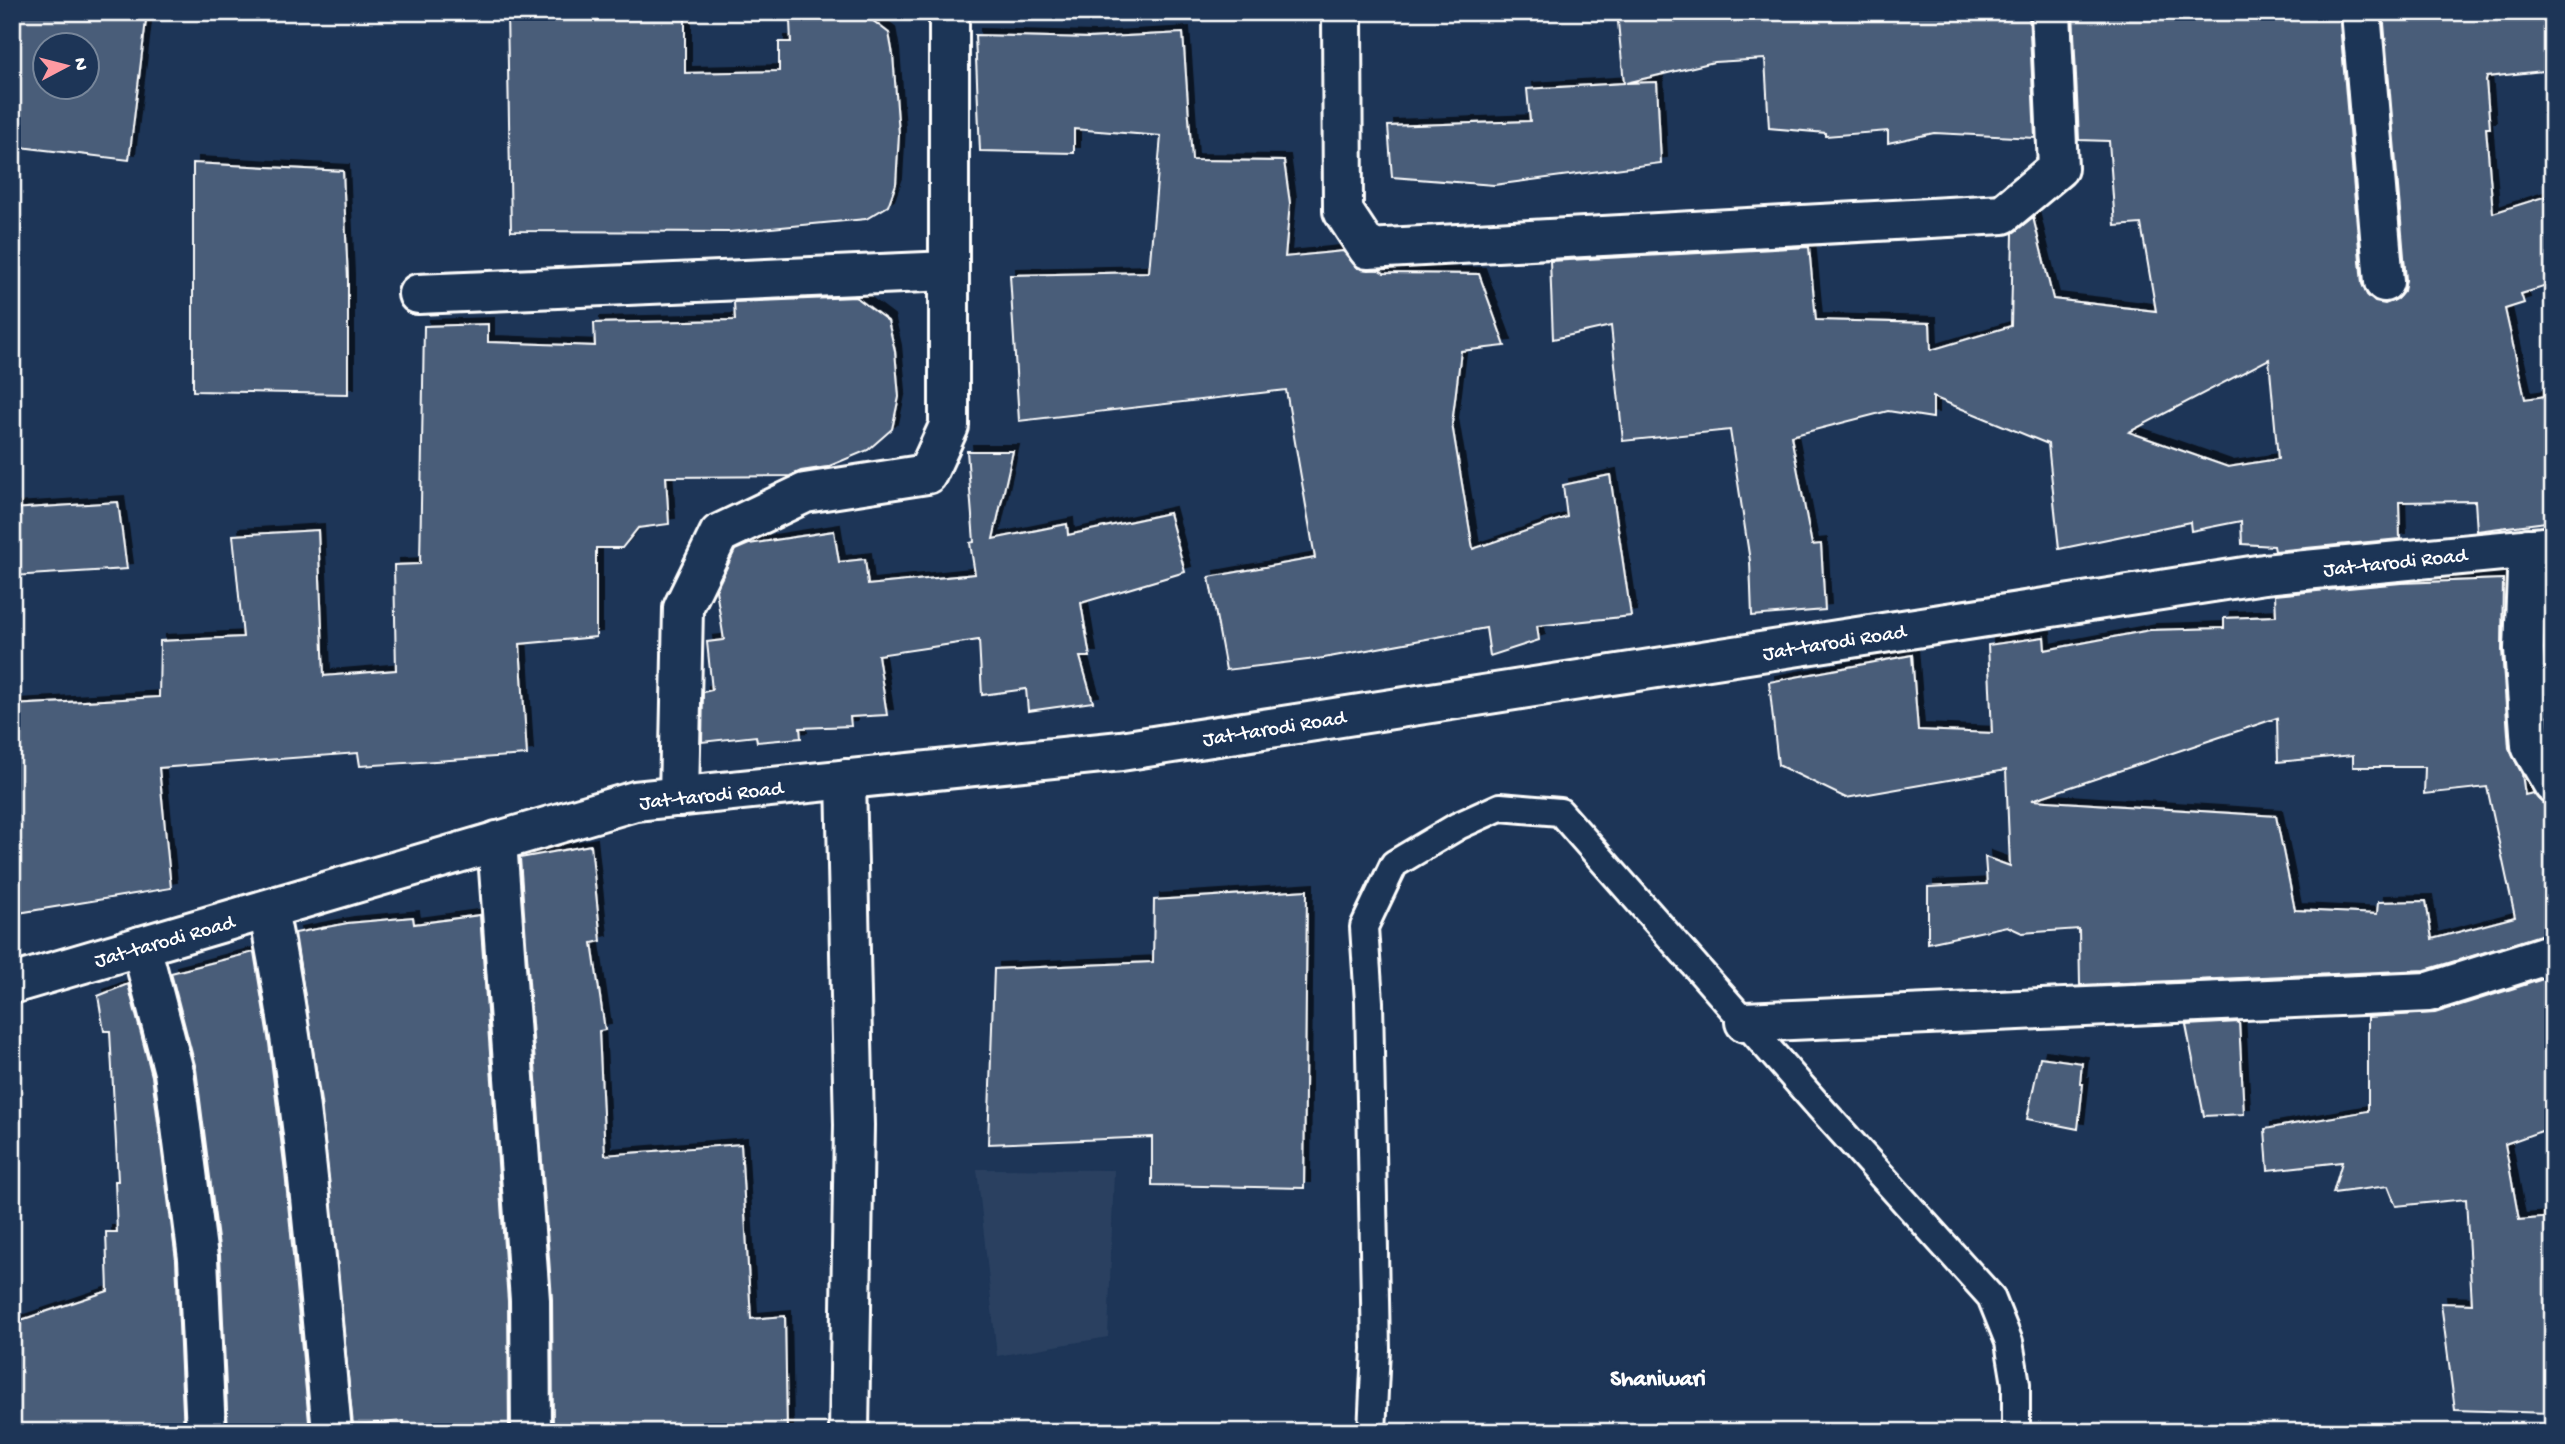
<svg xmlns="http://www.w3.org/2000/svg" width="2565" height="1444" viewBox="0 0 2565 1444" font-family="'Gochi Hand',sans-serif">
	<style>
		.built { fill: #2a4161 }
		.building { fill: #4a5d79; stroke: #fff; stroke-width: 2; fill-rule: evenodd; filter: url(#shadow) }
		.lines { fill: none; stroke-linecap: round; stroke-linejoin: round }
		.lane-casing { stroke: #fff; stroke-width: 32 }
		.street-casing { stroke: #fff; stroke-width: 44 }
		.secondary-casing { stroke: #fff; stroke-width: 44 }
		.lane { stroke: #1d3557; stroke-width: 26 }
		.street { stroke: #1d3557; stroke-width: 38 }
		.secondary { stroke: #1d3557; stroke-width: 38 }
		.labels { text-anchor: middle; stroke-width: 6; stroke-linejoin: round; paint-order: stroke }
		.street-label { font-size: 21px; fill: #fff; stroke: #1d3557 }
		.neighbourhood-label { font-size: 23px; font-weight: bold; fill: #fff; stroke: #1d3557 }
	</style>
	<defs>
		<filter id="shadow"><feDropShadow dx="6" dy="-6" stdDeviation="0" flood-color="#0009"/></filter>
	</defs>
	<rect width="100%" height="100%" fill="#1d3557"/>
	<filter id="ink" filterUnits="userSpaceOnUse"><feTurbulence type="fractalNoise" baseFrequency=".0143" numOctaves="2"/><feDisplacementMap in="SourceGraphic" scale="14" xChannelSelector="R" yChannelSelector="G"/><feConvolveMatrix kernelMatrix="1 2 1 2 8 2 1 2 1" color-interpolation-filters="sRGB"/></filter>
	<g filter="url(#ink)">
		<!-- built -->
		<path class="built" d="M977,1169L1114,1170L1108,1337L997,1356Z"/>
		<!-- building -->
		<g class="building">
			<path d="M12,12H147L129,160L12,146ZM46,46H88V88H46Z"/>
			<path d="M507,12H685V73L779,71V42H791L790,21L868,17L889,33L893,55L899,134L896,184L888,206L866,219L729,232L511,231Z"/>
			<path d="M1617,12H2029L2035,138L1934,133L1888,143V131L1826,136V133L1769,128L1765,59L1714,62L1626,83L1657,82L1661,163L1494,185L1392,177L1388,126L1530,121L1527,89L1624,83Z"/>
			<path d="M2073,12H2339L2362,284L2367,295L2375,302L2385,304L2397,299L2404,291L2406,280L2383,12H2553V70L2487,77L2486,81L2490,128H2486L2493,213L2553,194V284L2521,294L2524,303L2505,309L2525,399L2553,395V521L2477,531L2475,501L2399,502L2400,539L2275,551L2274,546L2242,544L2241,521L2191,531L2190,522L2059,549L2048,444L1933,397V418L1888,411L1791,436L1812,545L1821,544L1825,610L1752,616L1750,561L1730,430L1623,441L1611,326L1553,339L1550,261L1809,247L1816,320L1930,323L1931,350L2011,326L2013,233L2033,217L2053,299L2156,311L2141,224L2115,226L2109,141L2079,140ZM2269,359L2278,459L2228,467L2129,432Z"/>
			<path d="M1183,33L1192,160L1284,161L1290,203L1285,257L1343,251L1358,268L1379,270L1384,273L1479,274L1505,346L1461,351L1452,424L1473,549L1567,517L1563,485L1610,475L1631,616L1537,626L1539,640L1490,656L1486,628L1324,658L1226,670L1209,577L1315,558L1286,390L1019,421L1010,275L1149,272L1161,136L1074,129V153L980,151L975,35L1089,38Z"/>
			<path d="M193,163L343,171L348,280V394L193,391Z"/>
			<path d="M856,297L888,321L895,351L899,397L892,429L868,450L827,467L801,471L790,476L666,477L669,524L638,528L622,548H596V637L520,644L527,755L360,766L358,753L159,768L171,888L12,914V705L159,697L160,641L243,637L233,535L318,530L324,676L396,670L394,565L420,564L424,326L488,324V342L595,346L594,323L735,320L734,302Z"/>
			<path d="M967,451H1013L993,539L1067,524L1068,535L1169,513L1185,572L1081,603L1090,657H1080L1093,702L1028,711L1026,689L982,695L979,640L878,655L887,715L850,717L851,726L800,728L801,738L757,742L756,736L702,742L703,692L712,690L707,642L724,640L716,590L735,550L749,544L834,531L839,562L865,559L868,585L975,574L970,543L974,542Z"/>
			<path d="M118,502L127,569L12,576V509Z"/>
			<path d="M2503,579L2502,650L2509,748L2522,774L2525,795L2533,793L2542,803L2548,805L2553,843V932L2425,970L2080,985L2079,929L2022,933L2007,926L1928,943V887L1987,884L1985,857L2010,866L2006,770L1846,798L1778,765L1769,682L1912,655L1918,730L1992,733L1988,645L2044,637L2045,650L2150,630L2224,628V618L2276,616L2275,595L2401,583ZM2277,718L2278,762L2353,755V767H2425L2424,794L2487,787L2515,917L2432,939L2426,901L2378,902L2377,914L2295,910L2276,816L2032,800Z"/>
			<path d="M591,845L601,941L592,943L605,1030L599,1031L605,1155L741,1144L751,1319L785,1316L787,1432H553L552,1299L520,858Z"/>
			<path d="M1307,890L1304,1188L1152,1185V1137L988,1144L994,969L1153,962L1154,900Z"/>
			<path d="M480,915L508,1301L509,1432H405L404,1421L353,1425L321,1102L295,933L348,923L413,917L414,924Z"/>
			<path d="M254,952L269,1043L285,1172L310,1432H228L220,1255L196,1069L171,973Z"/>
			<path d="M2553,976V1127L2505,1144L2519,1220L2553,1217V1413L2455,1410L2441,1303L2472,1304L2466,1199L2396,1206L2388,1186L2333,1193L2342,1162L2268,1170L2265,1129L2368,1111V1017L2435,1013Z"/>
			<path d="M128,984L152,1076L176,1260L184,1432H12V1323L108,1291L106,1232H117L115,1181H118L110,1031H104L98,996Z"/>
			<path d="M2239,1022L2244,1114L2204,1116L2186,1025Z"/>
			<path d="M2040,1057L2082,1063L2080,1084H2083L2078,1129L2027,1119Z"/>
		</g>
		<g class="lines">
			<defs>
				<path id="lane" d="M1372,1432L1376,1349L1369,1002L1364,927L1394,864L1458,826L1500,807L1560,812L1824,1112L1991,1297L2009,1342L2016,1384V1432"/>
				<g id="street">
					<path d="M1342,12L1343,211L1368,249L2003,214L2058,168L2051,12"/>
					<path d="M2361,12L2384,282"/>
					<path d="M418,294L949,271"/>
					<path d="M2528,548L2524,649L2531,746L2553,784"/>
					<path d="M846,779L854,1125L849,1432"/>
					<path d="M679,797L683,608L719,534L805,493L927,474L949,426V12"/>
					<path d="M497,841L530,1300L531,1432"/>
					<path d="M268,910C303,1082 316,1257 332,1432"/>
					<path d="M141,946L174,1072L198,1258L206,1432"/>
					<path d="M1745,1022L2429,992L2553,953"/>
				</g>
				<path id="secondary" d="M12,984L635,801L1121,751L2264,574L2553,546"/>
			</defs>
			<!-- lane casing -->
			<use href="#lane" class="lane-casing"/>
			<!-- street casing -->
			<use href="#street" class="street-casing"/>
			<!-- secondary casing -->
			<use href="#secondary" class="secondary-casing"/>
			<!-- lane -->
			<use href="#lane" class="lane"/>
			<!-- street -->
			<use href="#street" class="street"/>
			<!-- secondary -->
			<use href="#secondary" class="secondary"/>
		</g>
	</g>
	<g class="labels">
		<!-- street labels -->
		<g class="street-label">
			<text transform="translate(2395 561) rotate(-6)" y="7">Jat-tarodi Road</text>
			<text transform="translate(1834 641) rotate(-9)" y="7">Jat-tarodi Road</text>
			<text transform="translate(1274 727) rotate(-9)" y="7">Jat-tarodi Road</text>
			<text transform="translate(711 794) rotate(-6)" y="7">Jat-tarodi Road</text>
			<text transform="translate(164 940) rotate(-16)" y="7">Jat-tarodi Road</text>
		</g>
		<!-- neighbourhood labels -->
		<g class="neighbourhood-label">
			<text x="1658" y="1385">Shaniwari</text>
		</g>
	</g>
	<!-- margin -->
	<rect width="2565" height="1444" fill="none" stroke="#1d3557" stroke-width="42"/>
	<rect x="21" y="21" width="2523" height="1402" fill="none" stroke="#fff" stroke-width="2.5" filter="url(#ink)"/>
	<!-- north arrow -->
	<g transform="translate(66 66) rotate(83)"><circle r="33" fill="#1d3557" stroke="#77869a" stroke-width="2"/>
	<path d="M0-5L12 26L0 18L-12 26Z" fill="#ff9aa2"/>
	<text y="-10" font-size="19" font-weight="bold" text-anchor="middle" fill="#ffffff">N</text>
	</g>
</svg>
